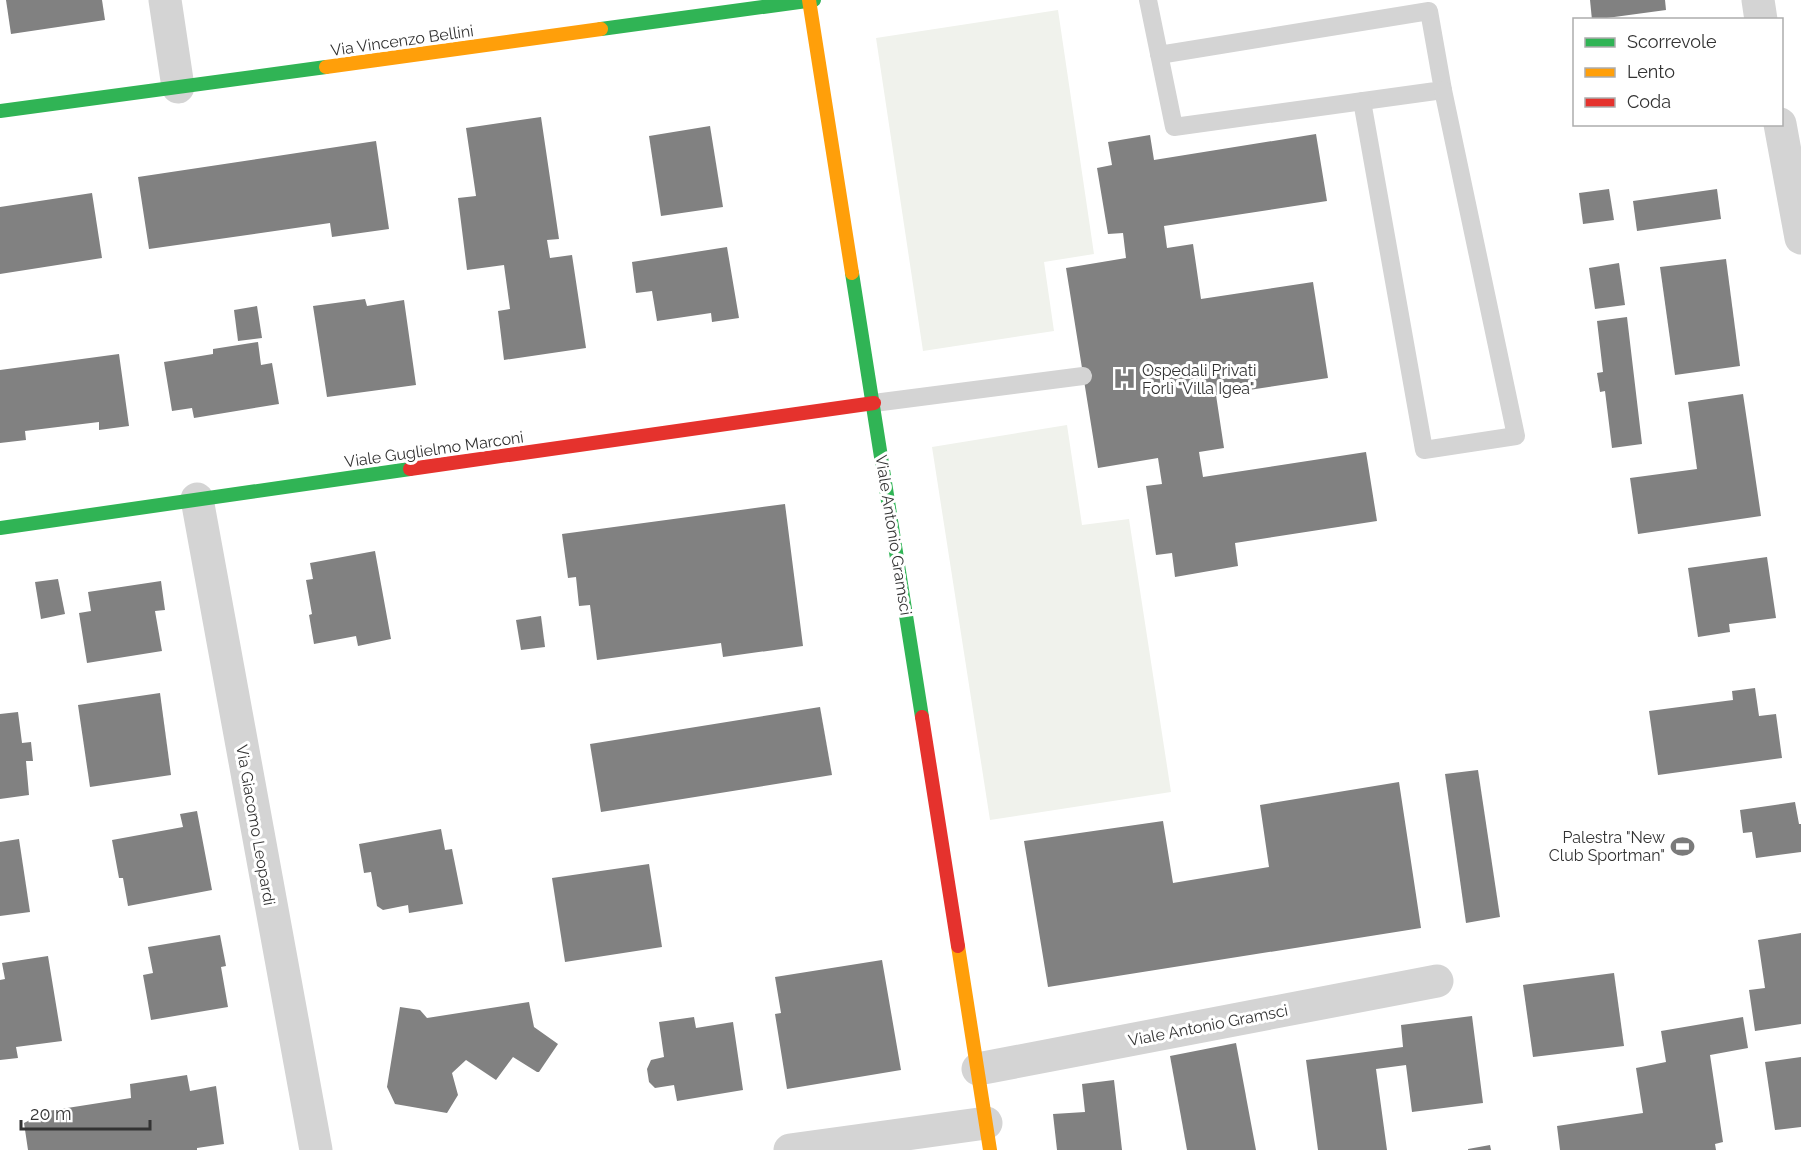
<svg xmlns="http://www.w3.org/2000/svg" width="1801" height="1150" viewBox="0 0 1801 1150" font-family="Raleway,sans-serif">
	<style>
		.green { fill: #f0f2ec }
		.building { fill: #818181 }
		.lines { fill: none; stroke-linecap: round; stroke-linejoin: round }
		.lane { stroke: #d4d4d4; stroke-width: 18 }
		.street { stroke: #d4d4d4; stroke-width: 33 }
		.fast { stroke: #30b455; stroke-width: 14 }
		.slow { stroke: #ff9f0a; stroke-width: 14 }
		.jam { stroke: #e5322d; stroke-width: 14 }
		.labels { text-anchor: middle; stroke-width: 6; stroke-linejoin: round; paint-order: stroke }
		.street-label { font-size: 16px; fill: #333; stroke: #fff }
		.poi-label { font-size: 16px; fill: #333; stroke: #fff; text-anchor: start }
	</style>
	<rect width="100%" height="100%" fill="#fff"/>
	<!-- green -->
	<g class="green">
		<path d="M1058,10L1094,254L1044,262L1054,331L923,351L876,38Z"/>
		<path d="M1067,425L1082,525L1129,519L1171,792L990,820L932,447Z"/>
	</g>
	<!-- building -->
	<g class="building">
		<path d="M6,0H102L105,20L11,34Z"/>
		<path d="M1590,0H1665L1666,10L1592,20Z"/>
		<path d="M541,117L559,239L547,240L550,258L572,255L586,348L504,360L498,311L510,309L504,265L467,270L458,198L476,196L466,128Z"/>
		<path d="M710,126L723,207L661,216L649,136Z"/>
		<path d="M1316,134L1327,201L1164,226L1167,248L1193,244L1201,299L1313,282L1328,378L1216,395L1224,448L1199,452L1203,477L1366,452L1377,521L1235,543L1238,566L1175,577L1172,553L1156,555L1146,486L1162,484L1158,458L1098,468L1066,268L1126,258L1123,233L1108,234L1097,168L1112,165L1108,142L1150,135L1154,160Z"/>
		<path d="M376,141L389,229L332,237L330,223L149,249L138,177Z"/>
		<path d="M1609,189L1614,220L1583,224L1579,193Z"/>
		<path d="M1717,189L1721,219L1637,231L1633,201Z"/>
		<path d="M92,193L102,258L0,274V207Z"/>
		<path d="M727,247L739,318L712,322L711,313L657,321L652,291L636,293L632,262Z"/>
		<path d="M1726,259L1740,366L1675,375L1660,267Z"/>
		<path d="M1619,263L1625,305L1595,309L1589,268Z"/>
		<path d="M365,299L367,306L404,300L416,385L327,397L313,306Z"/>
		<path d="M257,306L262,338L238,341L234,310Z"/>
		<path d="M1627,317L1642,444L1612,448L1605,391L1600,392L1597,373L1603,372L1597,321Z"/>
		<path d="M258,342L261,365L272,363L279,404L194,418L192,408L172,411L164,362L213,354V349Z"/>
		<path d="M119,354L129,426L99,430V422L25,431L26,440L0,443V370Z"/>
		<path d="M1743,394L1761,516L1638,534L1630,478L1697,469L1688,402Z"/>
		<path d="M785,504L803,646L723,657L721,643L597,660L590,605L579,606L576,577L568,578L562,534Z"/>
		<path d="M375,551L391,639L358,646L356,636L314,644L309,615L312,614L306,580L313,579L310,563Z"/>
		<path d="M1767,557L1776,618L1729,624L1730,632L1698,637L1688,568Z"/>
		<path d="M58,579L65,614L41,619L35,582Z"/>
		<path d="M161,581L165,610L155,611L162,651L87,663L79,613L91,611L88,592Z"/>
		<path d="M541,616L545,647L521,650L516,620Z"/>
		<path d="M1755,688L1759,716L1776,714L1782,758L1658,775L1649,711L1733,700L1732,691Z"/>
		<path d="M160,693L171,775L90,787L78,705Z"/>
		<path d="M820,707L832,775L601,812L590,744Z"/>
		<path d="M18,712L22,743L31,742L33,761H26L29,795L0,799V714Z"/>
		<path d="M1478,770L1500,917L1466,923L1445,774Z"/>
		<path d="M1399,782L1421,928L1048,987L1024,841L1163,821L1173,883L1269,867L1260,805Z"/>
		<path d="M1795,802L1799,824H1801V852L1756,858L1752,832L1743,833L1740,810Z"/>
		<path d="M197,811L212,890L128,906L123,878H119L112,840L183,827L180,814Z"/>
		<path d="M441,829L445,850L452,849L463,904L409,913L408,905L383,910L377,906L371,872L364,873L359,844Z"/>
		<path d="M19,839L30,912L0,916V842Z"/>
		<path d="M649,864L662,947L565,962L552,878Z"/>
		<path d="M1801,933V1024L1755,1031L1749,990L1765,988L1758,940Z"/>
		<path d="M220,935L226,966L221,967L228,1007L151,1020L143,975L153,973L148,947Z"/>
		<path d="M48,956L62,1041L16,1047L18,1058L0,1060V980L5,979L2,963Z"/>
		<path d="M882,960L901,1070L787,1089L775,1014L781,1013L775,977Z"/>
		<path d="M1614,973L1624,1046L1533,1057L1523,985Z"/>
		<path d="M529,1002L534,1027L558,1044L539,1072H537L513,1057L496,1080L466,1060L452,1073L458,1095L447,1113L395,1104L387,1087L400,1007L420,1010L427,1018Z"/>
		<path d="M1472,1016L1483,1103L1412,1112L1406,1065L1376,1069L1387,1150H1318L1306,1060L1403,1047L1401,1025Z"/>
		<path d="M694,1017L696,1028L733,1022L743,1090L677,1101L674,1085L655,1088L649,1082L647,1069L651,1060L664,1057L659,1022Z"/>
		<path d="M1743,1017L1748,1048L1710,1055L1723,1142L1715,1144L1716,1150H1560L1557,1126L1643,1113L1636,1068L1666,1062L1661,1031Z"/>
		<path d="M1236,1043L1256,1150H1187L1170,1056Z"/>
		<path d="M1801,1057V1127L1775,1130L1765,1062Z"/>
		<path d="M187,1075L190,1091L216,1086L224,1144L197,1148V1150H28L24,1123L48,1111L131,1098L130,1084Z"/>
		<path d="M1114,1080L1122,1150H1057L1053,1114L1085,1112L1082,1084Z"/>
		<path d="M1490,1145L1491,1150H1468V1149Z"/>
	</g>
	<g class="lines">
		<!-- lane -->
		<g class="lane">
			<path d="M1148,0L1174,127L1443,90L1429,11L1159,55"/>
			<path d="M1362,101L1424,450L1516,436L1443,90"/>
			<path d="M874,403L1083,376"/>
		</g>
		<!-- street -->
		<g class="street">
			<path d="M165,0L178,87"/>
			<path d="M1758,0L1761,20"/>
			<path d="M1780,124L1801,238"/>
			<path d="M197,499L316,1150"/>
			<path d="M978,1069L1437,981"/>
			<path d="M790,1150L986,1123"/>
		</g>
		<!-- fast -->
		<g class="fast">
			<path d="M601,29L814,0"/>
			<path d="M0,111L326,67"/>
			<path d="M852,273L922,717"/>
			<path d="M0,528L410,469"/>
		</g>
		<!-- slow -->
		<g class="slow">
			<path d="M809,0L852,273"/>
			<path d="M326,67L601,29"/>
			<path d="M958,946L990,1150"/>
		</g>
		<!-- jam -->
		<g class="jam">
			<path d="M410,469L874,403"/>
			<path d="M922,717L958,946"/>
		</g>
	</g>
	<!-- icons -->
	<defs>
		<symbol id="hospital-bare" viewBox="-9 -9 18 18"><path d="M-5-5h3v3.5h4V-5h3V5h-3V1.5h-4V5h-3Z" fill="#7a7a7a" stroke="#fff" stroke-width="2.5" paint-order="stroke"/></symbol>
		<symbol id="stadium-bare" viewBox="-9 -9 18 18"><path d="M0-5a6.5 5 0 1 0 0 10a6.5 5 0 1 0 0-10ZM-3.5-1.8h7v3.6h-7Z" fill="#7a7a7a" stroke="#fff" stroke-width="2.5" paint-order="stroke"/></symbol>
	</defs>
	<g fill-rule="evenodd">
		<use href="#hospital-bare" x="1108" y="362" width="33" height="33"/>
		<use href="#stadium-bare" x="1666" y="830" width="33" height="33"/>
	</g>
	<g class="labels">
		<!-- street labels -->
		<g class="street-label">
			<text transform="translate(402 40) rotate(-8)" y="6">Via Vincenzo Bellini</text>
			<text transform="translate(434 449) rotate(-8)" y="6">Viale Guglielmo Marconi</text>
			<text transform="translate(894 535) rotate(81)" y="6">Viale Antonio Gramsci</text>
			<text transform="translate(256 825) rotate(80)" y="6">Via Giacomo Leopardi</text>
			<text transform="translate(1208 1025) rotate(-11)" y="6">Viale Antonio Gramsci</text>
		</g>
		<!-- poi labels -->
		<g class="poi-label">
			<text x="1142" y="376">Ospedali Privati<tspan x="1142" dy="18">Forlì "Villa Igea"</tspan></text>
			<text x="1665" y="843" text-anchor="end">Palestra "New<tspan x="1665" dy="18">Club Sportman"</tspan></text>
		</g>
	</g>
	<!-- legend -->
	<rect x="1573" y="18" width="210" height="108" fill="#ffffff" stroke="#adadad" stroke-width="1.5"/>
	<rect x="1585" y="38" width="30" height="9" fill="#30b455" stroke="#adadad" stroke-width="1.5"/>
	<text x="1627" y="48" font-size="18" fill="#333333">Scorrevole</text>
	<rect x="1585" y="68" width="30" height="9" fill="#ff9f0a" stroke="#adadad" stroke-width="1.5"/>
	<text x="1627" y="78" font-size="18" fill="#333333">Lento</text>
	<rect x="1585" y="98" width="30" height="9" fill="#e5322d" stroke="#adadad" stroke-width="1.5"/>
	<text x="1627" y="108" font-size="18" fill="#333333">Coda</text>
	<!-- scale -->
	<path d="M21 1120v9h129v-9" fill="none" stroke="#333333" stroke-width="3"/>
	<text x="30" y="1120" font-size="18" fill="#333333" stroke="#ffffff" stroke-width="4.5" paint-order="stroke">20 m</text>
</svg>
